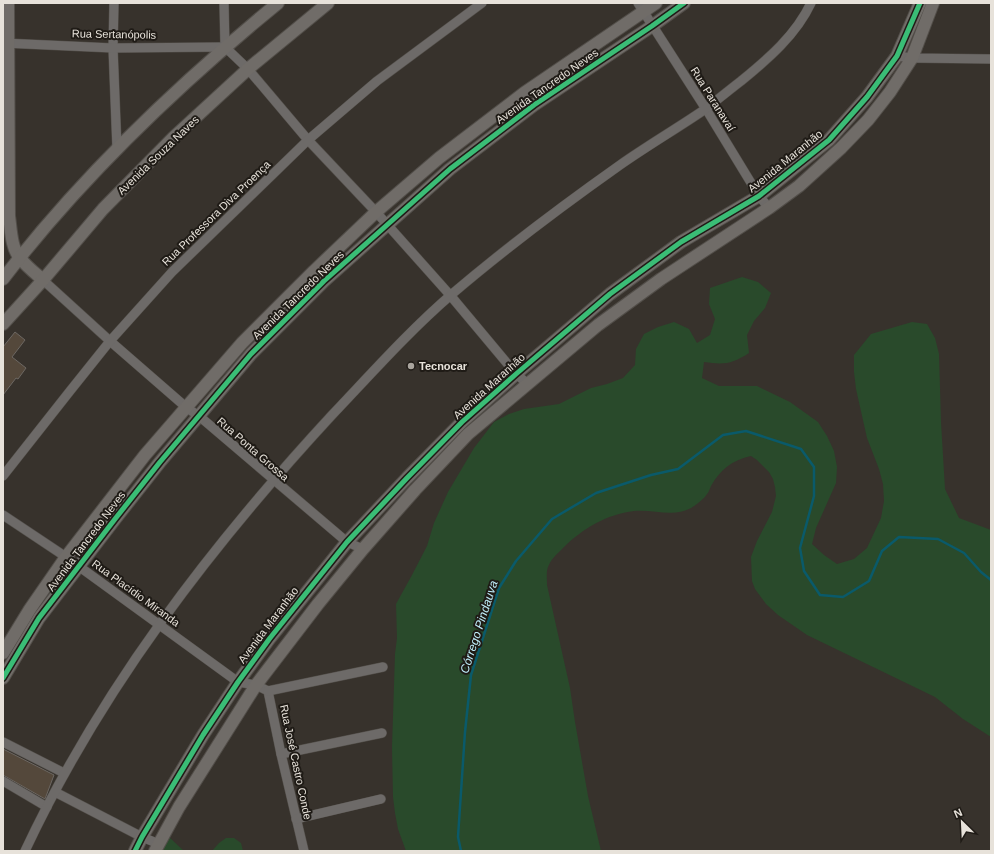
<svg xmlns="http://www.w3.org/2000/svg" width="994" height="854" viewBox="0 0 994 854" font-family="Helvetica,sans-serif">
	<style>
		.green { fill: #294a2b }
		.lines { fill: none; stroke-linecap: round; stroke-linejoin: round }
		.stream { stroke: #0a5a6a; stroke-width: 2.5 }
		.building { fill: #54483b; stroke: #6c6762 }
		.street-casing { stroke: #524e49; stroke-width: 10 }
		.secondary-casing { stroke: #524e49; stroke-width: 14 }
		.street { stroke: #6d6a68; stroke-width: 9 }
		.secondary { stroke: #706c68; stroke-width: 12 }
		.cycleway-casing { stroke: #1f1b16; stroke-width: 8 }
		.cycleway { stroke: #3abd76; stroke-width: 5 }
		.poi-dot { fill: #a9a49d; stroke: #1f1b16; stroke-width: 1.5 }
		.labels { text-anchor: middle; stroke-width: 4; stroke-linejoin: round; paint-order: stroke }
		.street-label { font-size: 11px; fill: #e7e2da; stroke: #1f1b16 }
		.poi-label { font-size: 11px; font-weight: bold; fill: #e7e2da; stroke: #1f1b16; text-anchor: start }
		.water-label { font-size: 12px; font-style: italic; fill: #beecf9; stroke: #1f1b16 }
	</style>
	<rect width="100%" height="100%" fill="#37322c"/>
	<!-- green -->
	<g class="green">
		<path d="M742,277L758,282L771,293L765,308L754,321L747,335L749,353C732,364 724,365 704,362L702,378L719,386H757L790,402L818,422L827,436L834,451L837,467L836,483L816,528L812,544L824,555L837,564L854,559L867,548L881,518L884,501L883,484L879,469L867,438L856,389L854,372V355L871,334L912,322L927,324L935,338L939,354L941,422L945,489L959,518L991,530V737L963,719L935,697L807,635L778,615L766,604L755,589L752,581L751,557L757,541L772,512L776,496L775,487L773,479L769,472L757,460L751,456C732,460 720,470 711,486C710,488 709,492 707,494C704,499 696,505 691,508C673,518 654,509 634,511C607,514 582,529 563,548C557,554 551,559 548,567C546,572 547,579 547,585L570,688L575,722L588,796L601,851H406L398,829L395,813L393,797L392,747L395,654L397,638L396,604L412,575L427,546L434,523L448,492L474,448L494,422L509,414L524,409L559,404L591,388L607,384L623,378L635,365L636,349L644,334L658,327L674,322L689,329L697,343L710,335L715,319L709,304L710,288Z"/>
		<path d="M169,837L184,851H161Z"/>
		<path d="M226,838H234L241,843L243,851H212L219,843Z"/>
	</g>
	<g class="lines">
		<!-- stream -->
		<path class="stream" d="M461,851L458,837L465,732L471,675L499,588L516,561L552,519L596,493L651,475L678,469L723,435L746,431L801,449L814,467V496L800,548L804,571L820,595L843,597L869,581L882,551L899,537L938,539L964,553L981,572L991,580"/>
	</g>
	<!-- building -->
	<g class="building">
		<path d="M15,332L25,340L12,357L26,368L18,379L16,378L3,395V347Z"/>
		<path d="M3,749L54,775L45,799L3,775Z"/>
	</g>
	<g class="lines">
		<defs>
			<g id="street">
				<path d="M114,3L113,48L117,149"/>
				<path d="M224,3L225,47L248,69L308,140L376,212L450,295L516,374L528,384"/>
				<path d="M638,3L706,109L759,196L769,208"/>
				<path d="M3,43L113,48L225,47"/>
				<path d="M897,56L912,58L991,59"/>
				<path d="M43,280L110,341L187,408L199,416L347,542L363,549"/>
				<path d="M3,476L70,391L110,341L172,272L308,140L377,81L482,3"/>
				<path d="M3,515L66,557L238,682L256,685L268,691L281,754L304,851"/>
				<path d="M268,691L383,667"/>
				<path d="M3,742L64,773"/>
				<path d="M281,754L382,733"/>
				<path d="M3,781L47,807"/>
				<path d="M55,792L142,837L159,844"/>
				<path d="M296,819L381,799"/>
				<path d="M25,851C101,689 211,546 332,415C371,374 409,331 452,294C506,248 562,206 620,165C647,146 676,129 704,110C716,101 728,91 741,81C768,59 796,35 811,3"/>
			</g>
			<g id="secondary">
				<path d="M8,3L9,216C11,229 11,248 20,258C26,266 35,273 43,280"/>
				<path d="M3,279C82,176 178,85 278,3"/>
				<path d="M3,324L43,280L103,209L173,138L248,69L328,3"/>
				<path d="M3,653L30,609L66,557L145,455L242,343L314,271L376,212L439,158L524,93L656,3"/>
				<path d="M3,678L39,618L115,519L160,462L251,354L324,281L450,169L534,105L652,26L684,3"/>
				<path d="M135,851L142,837L203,735L238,682L270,638L347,542L407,478L462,422L516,374L610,294L681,242L759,196L829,140L867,97L897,56L920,3"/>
				<path d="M155,851L179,807L256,685L318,604L363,549L415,490L468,434L598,325L661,279L769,208L799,186L841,148L868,120L890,92L912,58L933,3"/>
			</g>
		</defs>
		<!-- street casing -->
		<use href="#street" class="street-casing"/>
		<!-- secondary casing -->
		<use href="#secondary" class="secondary-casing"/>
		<!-- street -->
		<use href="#street" class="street"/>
		<!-- secondary -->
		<use href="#secondary" class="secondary"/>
		<defs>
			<g id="cycleway">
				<path d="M3,678L39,618L115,519L160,462L251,354L324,281L450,169L534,105L652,26L684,3"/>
				<path d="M135,851L142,837L203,735L238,682L270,638L347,542L407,478L462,422L516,374L610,294L681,242L759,196L829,140L867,97L897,56L920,3"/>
			</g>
		</defs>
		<!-- cycleway casing -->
		<use href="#cycleway" class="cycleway-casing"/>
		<!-- cycleway -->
		<use href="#cycleway" class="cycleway"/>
	</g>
	<!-- markers -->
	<circle class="poi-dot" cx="411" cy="366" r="4"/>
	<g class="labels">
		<!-- street labels -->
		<g class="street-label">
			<text transform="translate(114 34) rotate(1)" y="4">Rua Sertanópolis</text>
			<text transform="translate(547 86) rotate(-35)" y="4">Avenida Tancredo Neves</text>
			<text transform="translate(713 99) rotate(58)" y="4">Rua Paranavaí</text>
			<text transform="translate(158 155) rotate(-44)" y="4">Avenida Souza Naves</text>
			<text transform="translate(785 161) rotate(-39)" y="4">Avenida Maranhão</text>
			<text transform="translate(216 213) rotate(-44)" y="4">Rua Professora Diva Proença</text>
			<text transform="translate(298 295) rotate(-44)" y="4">Avenida Tancredo Neves</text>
			<text transform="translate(489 386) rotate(-42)" y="4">Avenida Maranhão</text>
			<text transform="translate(253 449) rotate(41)" y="4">Rua Ponta Grossa</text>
			<text transform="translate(86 541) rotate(-53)" y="4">Avenida Tancredo Neves</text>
			<text transform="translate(136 593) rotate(36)" y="4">Rua Placídio Miranda</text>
			<text transform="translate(268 625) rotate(-53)" y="4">Avenida Maranhão</text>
			<text transform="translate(296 762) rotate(78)" y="4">Rua José Castro Conde</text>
		</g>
		<!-- poi labels -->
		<g class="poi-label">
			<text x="419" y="370">Tecnocar</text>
		</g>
		<!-- water labels -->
		<g class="water-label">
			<text transform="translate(479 627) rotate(-72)" y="4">Córrego Pindauva</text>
		</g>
	</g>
	<!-- border -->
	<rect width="994" height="854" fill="none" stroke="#e7e2da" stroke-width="8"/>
	<!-- north arrow -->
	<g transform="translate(962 822) rotate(336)" stroke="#1f1b16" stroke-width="3" paint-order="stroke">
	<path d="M0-3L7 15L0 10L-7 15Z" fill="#e7e2da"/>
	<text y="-6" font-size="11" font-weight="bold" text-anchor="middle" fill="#e7e2da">N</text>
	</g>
</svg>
